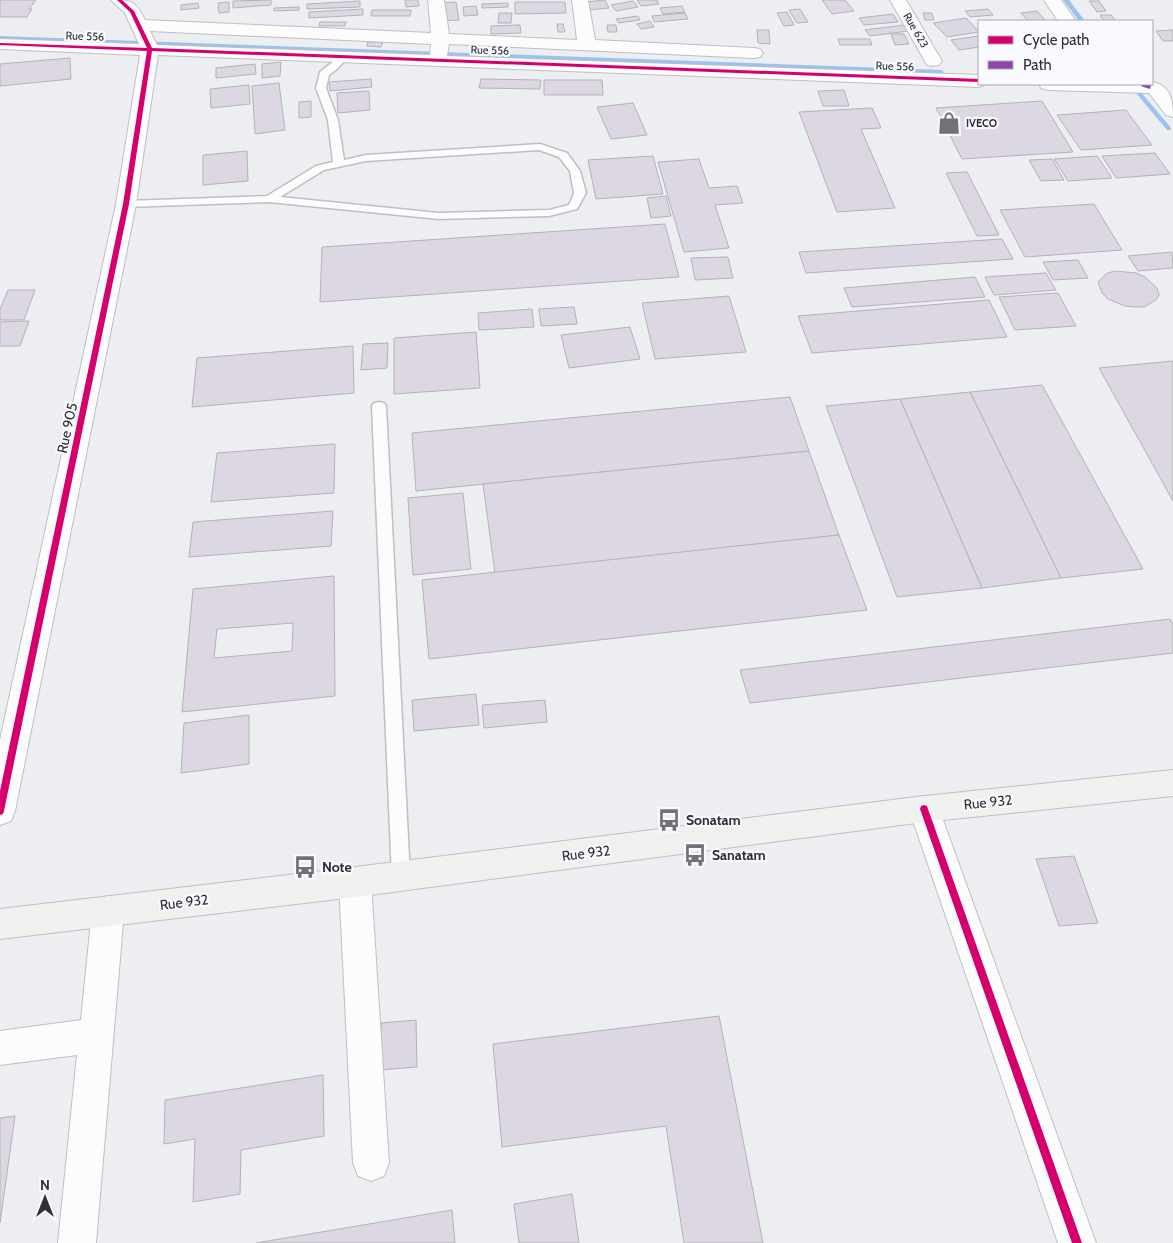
<svg xmlns="http://www.w3.org/2000/svg" width="1173" height="1243" viewBox="0 0 1173 1243" font-family="Cabin,sans-serif">
	<style>
		.lines { fill: none; stroke-linecap: round; stroke-linejoin: round }
		.stream { fill: #9bc1f1; fill-rule: evenodd }
		.building { fill: #dcd7e3; stroke: #b3b3b5; fill-rule: evenodd }
		.lane-casing { stroke: #bebfc2; stroke-width: 3 }
		.street-casing { stroke: #bebfc2; stroke-width: 2 }
		.secondary-casing { stroke: #bebfc2; stroke-width: 2 }
		.lane { fill: #fcfcfd; fill-rule: evenodd }
		.street { fill: #fcfcfd; fill-rule: evenodd }
		.secondary { fill: #eff1ee; fill-rule: evenodd }
		.quiet { stroke: #8e44ad; stroke-width: 4.5; stroke-dasharray: 9 4.5; stroke-linecap: butt }
		.cycleway-casing { stroke: #f8faff; stroke-width: 3 }
		.cycleway { fill: #d6006c; fill-rule: evenodd }
		.labels { text-anchor: middle; stroke-width: 4.5; stroke-linejoin: round; paint-order: stroke }
		.far-street-label { font-size: 11px; fill: #2f3033; stroke: #f8faff }
		.far-poi-label { font-size: 11px; font-weight: bold; fill: #2f3033; stroke: #f8faff; text-anchor: start }
		.street-label { font-size: 14px; fill: #2f3033; stroke: #f8faff }
		.poi-label { font-size: 14px; font-weight: bold; fill: #2f3033; stroke: #f8faff; text-anchor: start }
	</style>
	<rect width="100%" height="100%" fill="#eceef1"/>
	<g class="lines">
		<!-- stream -->
		<g class="stream">
			<path d="M1063,0H1069L1085,21H1079Z"/>
			<path d="M0,36L941,70L944,72L941,74L0,40Z"/>
			<path d="M1136,91H1140L1171,128V130H1167L1136,93Z"/>
		</g>
	</g>
	<!-- building -->
	<g class="building">
		<path d="M0,0H36L29,9H32L27,17H0Z"/>
		<path d="M271,0V5L233,8V1Z"/>
		<path d="M405,0H418L419,6L406,7Z"/>
		<path d="M605,0L609,8L589,10L586,2Z"/>
		<path d="M637,0H657L659,4L641,6Z"/>
		<path d="M822,0H845L854,11L832,14Z"/>
		<path d="M360,1V7L307,9V4Z"/>
		<path d="M633,1L638,7L616,11L611,5Z"/>
		<path d="M1089,1H1099L1106,11L1097,12Z"/>
		<path d="M229,2V12L219,13L218,3Z"/>
		<path d="M456,2L459,20L440,21L438,3Z"/>
		<path d="M515,2H565L566,13L515,14Z"/>
		<path d="M198,3L199,8L181,10V5Z"/>
		<path d="M508,3V7L482,8V4Z"/>
		<path d="M476,6L478,15L464,16L463,7Z"/>
		<path d="M682,6L685,12L663,14L660,8Z"/>
		<path d="M299,7V10L274,11V8Z"/>
		<path d="M363,9V15L309,18V12Z"/>
		<path d="M800,9L808,22L797,23L789,10Z"/>
		<path d="M988,9L993,15L970,17L965,11Z"/>
		<path d="M372,10H411L410,16H371Z"/>
		<path d="M1037,11L1046,21H1028L1021,13Z"/>
		<path d="M787,12L794,25L784,26L777,13Z"/>
		<path d="M499,13H512L511,23H498Z"/>
		<path d="M685,13L688,19L654,22L652,16Z"/>
		<path d="M923,13H932L934,20H925Z"/>
		<path d="M893,14L898,22L864,25L859,18Z"/>
		<path d="M1100,15H1111L1116,21H1104Z"/>
		<path d="M638,16L640,20L619,23L616,19Z"/>
		<path d="M966,18L979,32L947,37L933,23Z"/>
		<path d="M650,21L654,27L641,29L637,24Z"/>
		<path d="M320,22H346L345,26H319Z"/>
		<path d="M557,24H563L565,32H558Z"/>
		<path d="M520,25L521,33L491,34V26Z"/>
		<path d="M607,25H616L617,32H608Z"/>
		<path d="M904,25L909,31L870,36L865,30Z"/>
		<path d="M757,30H769L770,44L758,43Z"/>
		<path d="M1173,30V41H1163L1156,31Z"/>
		<path d="M891,34H904L909,44L895,45Z"/>
		<path d="M979,36V47L959,50L951,40Z"/>
		<path d="M838,39H870L872,45H840Z"/>
		<path d="M368,42H383L381,47L367,46Z"/>
		<path d="M70,58L71,79L0,86V64Z"/>
		<path d="M281,62L280,76L262,78V64Z"/>
		<path d="M255,64L256,74L216,78V68Z"/>
		<path d="M371,79L372,87L330,91L329,82Z"/>
		<path d="M481,79L541,80L540,89L479,88Z"/>
		<path d="M544,80H602L603,95H544Z"/>
		<path d="M279,83L285,130L255,134L252,86Z"/>
		<path d="M249,85L250,104L211,108L210,89Z"/>
		<path d="M844,90L849,106H823L818,91Z"/>
		<path d="M369,91L370,110L338,113L337,93Z"/>
		<path d="M311,101V117L299,118V102Z"/>
		<path d="M1042,101L1073,152L962,159L936,108Z"/>
		<path d="M633,103L647,135L611,139L597,107Z"/>
		<path d="M872,108L881,128L861,129L895,208L837,212L799,112Z"/>
		<path d="M1126,110L1152,145L1081,150L1057,115Z"/>
		<path d="M247,151L248,181L203,185V155Z"/>
		<path d="M1155,153L1170,174L1116,178L1102,156Z"/>
		<path d="M653,156L663,194L596,199L588,160Z"/>
		<path d="M1097,156L1112,178L1068,181L1054,159Z"/>
		<path d="M699,159L709,188L737,186L743,203L715,205L729,248L684,252L658,162Z"/>
		<path d="M1052,159L1064,180L1041,181L1029,160Z"/>
		<path d="M967,172L999,235L977,236L946,173Z"/>
		<path d="M666,196L671,216L651,218L647,198Z"/>
		<path d="M1094,204L1122,250L1025,257L1000,210Z"/>
		<path d="M665,224L679,277L320,302L322,247Z"/>
		<path d="M1002,239L1013,259L806,273L799,252Z"/>
		<path d="M1172,252L1173,268L1138,271L1128,256Z"/>
		<path d="M728,257L733,278L695,280L691,258Z"/>
		<path d="M1078,260L1088,278L1053,280L1043,262Z"/>
		<path d="M1116,271L1136,273L1145,277L1157,288L1159,295L1156,300L1144,307H1135L1125,306L1108,299L1102,293L1098,282L1107,273Z"/>
		<path d="M1046,273L1056,290L994,295L985,277Z"/>
		<path d="M975,277L985,297L852,307L844,288Z"/>
		<path d="M8,290H35L24,320H0V309Z"/>
		<path d="M1058,293L1076,326L1015,330L999,297Z"/>
		<path d="M729,296L746,352L655,359L642,303Z"/>
		<path d="M989,300L1007,337L812,353L798,316Z"/>
		<path d="M574,307L577,324L541,326L539,309Z"/>
		<path d="M532,309L534,327L479,330L478,313Z"/>
		<path d="M29,321L20,346H0V322Z"/>
		<path d="M630,327L640,359L569,368L561,335Z"/>
		<path d="M476,332L480,388L394,394V338Z"/>
		<path d="M388,343L387,368L361,370L363,344Z"/>
		<path d="M353,346L354,393L192,407L197,358Z"/>
		<path d="M1173,361V501L1099,368Z"/>
		<path d="M1042,385L1143,569L1061,578L970,392Z"/>
		<path d="M970,392L1061,578L982,588L900,399Z"/>
		<path d="M790,397L809,451L416,491L412,433Z"/>
		<path d="M900,399L982,588L897,597L826,406Z"/>
		<path d="M335,444L334,493L211,502L217,453Z"/>
		<path d="M809,451L839,535L495,573L483,484Z"/>
		<path d="M463,493L471,569L413,575L408,498Z"/>
		<path d="M333,511L331,546L189,557L193,522Z"/>
		<path d="M839,535L867,610L429,659L422,580Z"/>
		<path d="M334,576L335,696L182,712L193,589ZM293,623L292,651L214,658L217,629Z"/>
		<path d="M1170,619L1173,624V653L750,703L740,670Z"/>
		<path d="M476,694L479,725L414,731L412,700Z"/>
		<path d="M545,700L547,722L484,728L482,705Z"/>
		<path d="M249,715V764L181,773L184,723Z"/>
		<path d="M1074,856L1098,923L1059,926L1036,859Z"/>
		<path d="M719,1016L763,1243H684L666,1126L502,1147L493,1044Z"/>
		<path d="M416,1020L417,1067L380,1070L381,1023Z"/>
		<path d="M323,1075L324,1136L241,1150L240,1194L193,1202L195,1139L164,1144L165,1100Z"/>
		<path d="M15,1116L0,1223V1118Z"/>
		<path d="M572,1194L579,1243H519L514,1204Z"/>
		<path d="M452,1210L455,1243H256Z"/>
	</g>
	<g class="lines">
		<defs>
			<g id="lane">
				<path d="M344,53L349,56L337,69L329,75L326,88L338,120L344,160L366,155L540,144L567,153L580,171L586,193L577,209L549,216L439,219L269,202L126,207L120,204L126,201L267,196L316,166L333,162L328,120L316,88L320,72ZM539,150L559,157L570,171L574,193L569,205L549,210L439,213L280,197L324,170L366,161Z"/>
				<path d="M379,402L384,403L386,406L410,877L407,883L401,885L395,883L392,877L372,406L374,403Z"/>
			</g>
			<g id="street">
				<path d="M111,0C131,0 136,1 145,20L431,33L428,0H444L449,34L577,40L572,0H588L595,40L754,48L760,49L763,53L760,57L754,58L449,44L447,56L979,75V84H986L979,87L158,55L136,204L15,811L11,821L0,825V740L116,204L140,55L0,49V39L139,44L125,13ZM150,31L431,44L430,55L157,45Z"/>
				<path d="M890,0H906L942,61L939,65L933,66L927,65Z"/>
				<path d="M1044,0H1061L1076,21H1058Z"/>
				<path d="M1152,82C1171,85 1173,101 1173,117L1166,115L1149,93L1048,90L1041,88L1039,84Z"/>
				<path d="M924,796L935,799L939,809L1096,1243H1058L909,809L913,799Z"/>
				<path d="M355,867L366,872L371,882L389,1163L384,1176L371,1181L358,1176L353,1163L339,882L344,872Z"/>
				<path d="M108,896L119,900L124,911L96,1243H58L77,1055L0,1065V1031L81,1020L92,911L97,900Z"/>
			</g>
			<path id="secondary" d="M1173,770V796L924,822L355,897L0,939V909L355,867L924,796Z"/>
		</defs>
		<!-- lane casing -->
		<use href="#lane" class="lane-casing"/>
		<!-- street casing -->
		<use href="#street" class="street-casing"/>
		<!-- secondary casing -->
		<use href="#secondary" class="secondary-casing"/>
		<!-- lane -->
		<use href="#lane" class="lane"/>
		<!-- street -->
		<use href="#street" class="street"/>
		<!-- secondary -->
		<use href="#secondary" class="secondary"/>
		<!-- quiet -->
		<path class="quiet" d="M1142,84L1154,88"/>
		<defs>
			<g id="cycleway">
				<path d="M117,0H122L134,11L152,48L979,79V82L152,51L129,204L4,811L3,814L0,815V791L123,204L147,51L0,45V43L147,48L130,12Z"/>
				<path d="M924,805L927,806L928,809L1082,1243H1072L920,809L921,806Z"/>
			</g>
		</defs>
		<!-- cycleway casing -->
		<use href="#cycleway" class="cycleway-casing"/>
		<!-- cycleway -->
		<use href="#cycleway" class="cycleway"/>
	</g>
	<!-- icons -->
	<defs>
		<symbol id="shop-bare" viewBox="-9 -9 18 18"><path d="M-5-2.5h2.3a2.7 3.5 0 0 1 5.4 0H5L5.5 6h-11ZM-1.5-2.5h3a1.5 2.3 0 0 0-3 0Z" fill="#717276" stroke="#f8faff" stroke-width="2.5" paint-order="stroke"/></symbol>
		<symbol id="bus-bare" viewBox="-9 -9 18 18"><path d="M-5-6H5V4H4V6H2V4H-2V6H-4V4H-5ZM-3.5-4V0h7V-4ZM-3.5 1.2v1.5H-2V1.2ZM2 1.2v1.5H3.5V1.2Z" fill="#717276" stroke="#f8faff" stroke-width="2.5" paint-order="stroke"/></symbol>
	</defs>
	<g fill-rule="evenodd">
		<use href="#shop-bare" x="933" y="107" width="32" height="32"/>
		<use href="#bus-bare" x="653" y="804" width="32" height="32"/>
		<use href="#bus-bare" x="679" y="839" width="32" height="32"/>
		<use href="#bus-bare" x="289" y="851" width="32" height="32"/>
	</g>
	<g class="labels">
		<!-- far-street labels -->
		<g class="far-street-label">
			<text transform="translate(916 30) rotate(60)" y="4">Rue 623</text>
			<text transform="translate(85 36) rotate(2)" y="4">Rue 556</text>
			<text transform="translate(490 50) rotate(2)" y="4">Rue 556</text>
			<text transform="translate(895 66) rotate(2)" y="4">Rue 556</text>
		</g>
		<!-- far-poi labels -->
		<g class="far-poi-label">
			<text x="966" y="127">IVECO</text>
		</g>
		<!-- street labels -->
		<g class="street-label">
			<text transform="translate(67 428) rotate(-78)" y="5">Rue 905</text>
			<text transform="translate(988 802) rotate(-6)" y="5">Rue 932</text>
			<text transform="translate(586 853) rotate(-7)" y="5">Rue 932</text>
			<text transform="translate(184 902) rotate(-7)" y="5">Rue 932</text>
		</g>
		<!-- poi labels -->
		<g class="poi-label">
			<text x="686" y="825">Sonatam</text>
			<text x="712" y="860">Sanatam</text>
			<text x="322" y="872">Note</text>
		</g>
	</g>
	<!-- legend -->
	<rect x="978" y="20" width="175" height="65" fill="#f8faff" stroke="#a8a9ad"/>
	<rect x="988" y="36" width="25" height="8" fill="#d6006c" stroke="#a8a9ad"/>
	<text x="1023" y="45" font-size="15" fill="#2f3033">Cycle path</text>
	<rect x="988" y="61" width="25" height="8" fill="#8e44ad" stroke="#a8a9ad"/>
	<text x="1023" y="70" font-size="15" fill="#2f3033">Path</text>
	<!-- north arrow -->
	<g transform="translate(45 1198)" stroke="#f8faff" stroke-width="4" paint-order="stroke">
	<path d="M0-4L9 19L0 12L-9 19Z" fill="#2f3033"/>
	<text y="-8" font-size="14" font-weight="bold" text-anchor="middle" fill="#2f3033">N</text>
	</g>
</svg>
